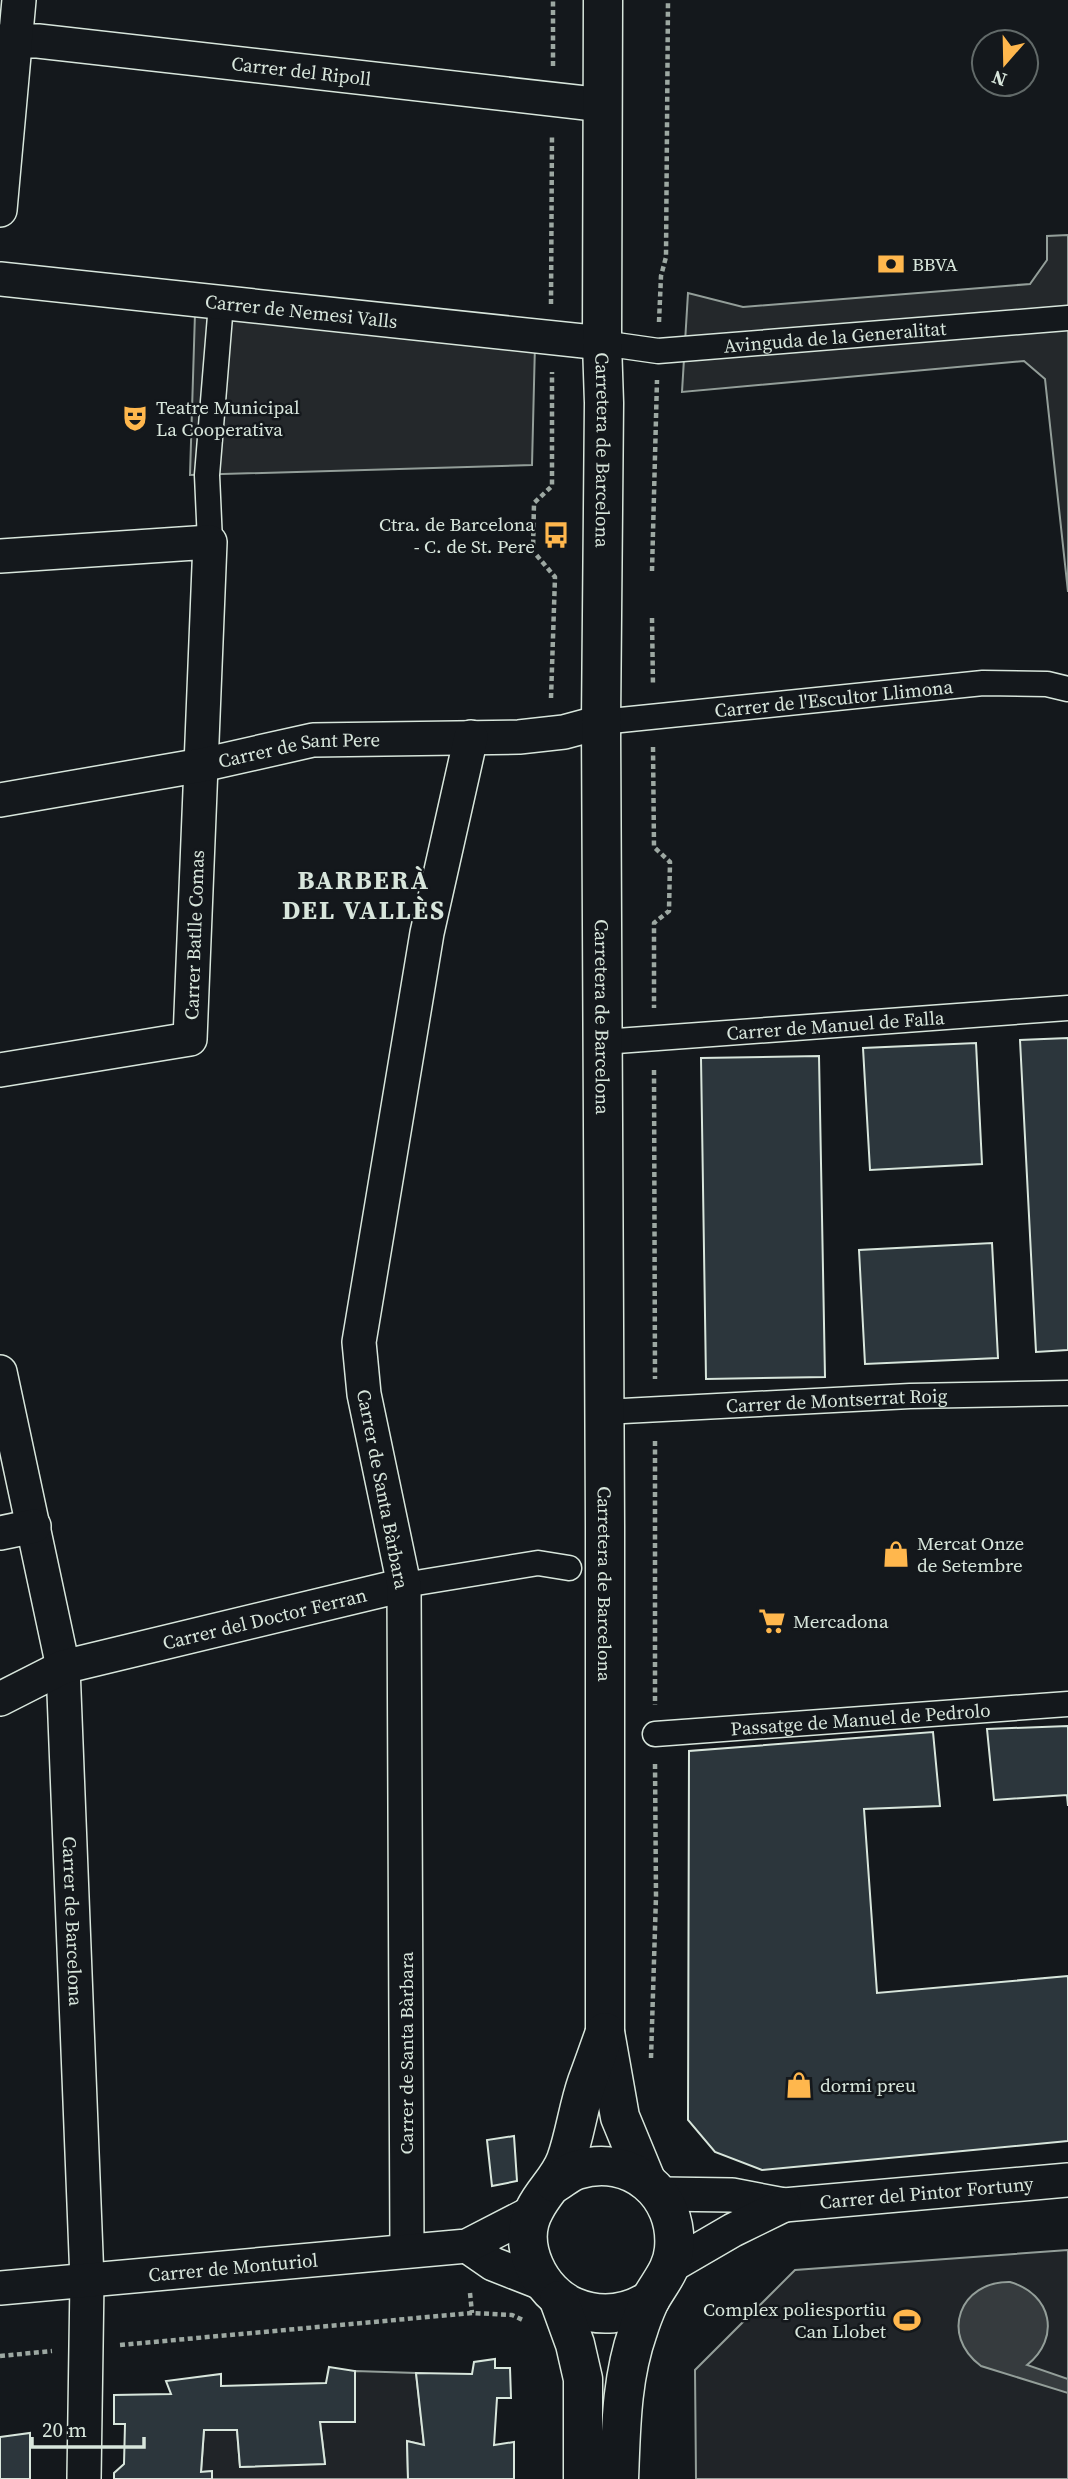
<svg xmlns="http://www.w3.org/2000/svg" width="1068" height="2479" viewBox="0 0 1068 2479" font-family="'Source Serif 4',serif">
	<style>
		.green { fill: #202428; stroke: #939e99; stroke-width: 2 }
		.parking { fill: #24282b; stroke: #939e99; stroke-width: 2 }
		.water { fill: #363b3e; stroke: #939e99; stroke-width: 2 }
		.building { fill: #2c363c; stroke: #d8e6dc; stroke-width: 2 }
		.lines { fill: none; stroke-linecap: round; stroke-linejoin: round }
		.pedestrian-casing { stroke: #d8e6dc; stroke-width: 27 }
		.minor-casing { stroke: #d8e6dc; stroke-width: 36 }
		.primary-casing { stroke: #d8e6dc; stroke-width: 41 }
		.path { stroke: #9da8a2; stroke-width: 4.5; stroke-dasharray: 5 3.5; stroke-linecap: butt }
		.pedestrian { stroke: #14181c; stroke-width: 24 }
		.minor { stroke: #14181c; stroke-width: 33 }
		.primary { stroke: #14181c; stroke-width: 38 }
		.labels { text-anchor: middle; stroke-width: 5; stroke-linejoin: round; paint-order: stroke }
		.street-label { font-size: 19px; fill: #d8e6dc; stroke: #14181c }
		.poi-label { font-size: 19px; fill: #d8e6dc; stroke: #14181c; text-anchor: start }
		.district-label { font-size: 26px; font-weight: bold; letter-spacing: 2px; fill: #d8e6dc; stroke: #14181c }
	</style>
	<rect width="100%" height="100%" fill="#14181c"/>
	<!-- green -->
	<g class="green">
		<path d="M1068,2250V2479H696L695,2370L795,2270Z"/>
		<path d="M355,2371L416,2373L424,2445L407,2441L408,2479H212V2471L201,2472L204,2430H237L240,2467L325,2463L320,2422L355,2421Z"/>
	</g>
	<!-- parking -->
	<g class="parking">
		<path d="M1068,235V592L1045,379L1024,361L682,392L688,293L743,307L1030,284L1047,260V236Z"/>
		<path d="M195,313L535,344L532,465L190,475Z"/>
	</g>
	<!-- water -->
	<path class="water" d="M1010,2282C1052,2294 1061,2338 1027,2365L1068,2379V2393L981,2366C939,2335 960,2281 1010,2282Z"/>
	<!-- building -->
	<g class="building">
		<path d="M1068,1038V1350L1036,1352L1020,1040Z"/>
		<path d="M976,1043L982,1164L870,1170L863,1048Z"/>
		<path d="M819,1056L825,1377L706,1379L701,1058Z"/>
		<path d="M992,1243L998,1358L865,1364L859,1250Z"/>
		<path d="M1068,1726V1806L1067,1795L994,1800L987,1729Z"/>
		<path d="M933,1732L940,1806L864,1809L877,1993L1068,1976V2141L762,2170L715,2152L688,2120L689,1751Z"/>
		<path d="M514,2136L517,2181L492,2186L487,2140Z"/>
		<path d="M495,2359V2368H510L511,2398H497L494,2445L514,2442V2479H408L407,2441L424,2445L416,2373L472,2374L474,2362Z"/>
		<path d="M329,2367L355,2371V2422H320L325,2464L240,2467L237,2430H204L201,2472L212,2471V2479H114V2473L124,2464L125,2424H114V2395L171,2394L166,2381L221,2374V2386L326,2383Z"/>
		<path d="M30,2433V2479H0V2437Z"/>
	</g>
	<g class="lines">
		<defs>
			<g id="pedestrian">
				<path id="s1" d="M602,343L658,351L1068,318"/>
				<path d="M210,542L207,475L220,316L218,303"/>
				<path id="s2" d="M601,722L983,683L1047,684L1068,689"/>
				<path id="s3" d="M603,1042L1068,1008"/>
				<path id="s4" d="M604,1412L910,1396L1068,1393"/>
				<path d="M404,1585L538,1563L569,1568"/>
				<path id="s5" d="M655,1734L1068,1704"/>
			</g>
			<g id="minor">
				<path id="s6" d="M0,41H38L603,105"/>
				<path d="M0,210L19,0"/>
				<path id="s7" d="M0,279L602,343"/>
				<path d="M0,556L210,542L190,1039L0,1070"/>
				<path id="s8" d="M0,800L202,765L313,740L519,737L564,732L601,722"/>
				<path id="s9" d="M0,1372L63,1667L87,2280L84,2479"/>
				<path d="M0,1533L34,1526"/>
				<path id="s10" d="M0,1699L63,1667L404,1585"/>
				<path id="s11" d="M662,2194L732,2195L784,2205L1068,2180"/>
				<path d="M467,2246L493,2264L544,2284"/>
				<path d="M407,2250L404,1585L364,1394L359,1342L427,933L471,737"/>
				<path d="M671,2266L733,2230L784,2205"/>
				<path id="s12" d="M0,2288L467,2246L533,2212"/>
			</g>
			<g id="primary">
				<path id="s13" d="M603,0L602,343L604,403L601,722L605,1526V2032L620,2117L646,2180"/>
				<path d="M605,2032C599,2049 593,2066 587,2082C578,2108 575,2135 566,2160C559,2179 544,2191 535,2209C515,2244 540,2293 574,2307C600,2318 626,2315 650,2300"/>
				<path d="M555,2183C562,2179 569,2172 577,2170C631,2153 679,2194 674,2249C672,2271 659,2283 649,2302C645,2311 641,2321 638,2331C621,2379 621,2430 619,2479"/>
				<path d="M559,2300L575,2344L583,2379V2479"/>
			</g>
		</defs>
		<!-- pedestrian casing -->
		<use href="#pedestrian" class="pedestrian-casing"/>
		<!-- minor casing -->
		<use href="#minor" class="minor-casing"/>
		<!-- primary casing -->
		<use href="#primary" class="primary-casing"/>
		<!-- path -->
		<g class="path">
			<path d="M553,66V0"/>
			<path d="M551,304L552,134"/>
			<path d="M659,322L661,276L666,257L668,0"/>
			<path d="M652,571L657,380"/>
			<path d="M652,618L653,686"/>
			<path d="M551,698L555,577L533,551L534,503L552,486V372"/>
			<path d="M653,747L654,847L670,862L669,911L654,923V1008"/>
			<path d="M654,1070L655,1379"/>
			<path d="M655,1441V1705"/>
			<path d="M651,2058L656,1896L655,1763"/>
			<path d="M470,2293L472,2313"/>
			<path d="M120,2345L472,2313L512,2315L525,2321"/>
			<path d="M0,2356L52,2351"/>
		</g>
		<!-- pedestrian -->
		<use href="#pedestrian" class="pedestrian"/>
		<!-- minor -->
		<use href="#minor" class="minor"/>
		<!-- primary -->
		<use href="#primary" class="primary"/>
	</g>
	<!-- icons -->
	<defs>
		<symbol id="bank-bare" viewBox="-9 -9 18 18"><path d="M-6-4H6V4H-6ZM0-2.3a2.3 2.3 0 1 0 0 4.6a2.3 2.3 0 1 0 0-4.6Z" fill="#ffb74d" stroke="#14181c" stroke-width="2.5" paint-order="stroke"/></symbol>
		<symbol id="theatre-bare" viewBox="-9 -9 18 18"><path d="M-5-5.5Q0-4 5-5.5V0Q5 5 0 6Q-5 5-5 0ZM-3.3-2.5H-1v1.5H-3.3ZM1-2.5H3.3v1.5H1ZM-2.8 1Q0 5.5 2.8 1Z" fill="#ffb74d" stroke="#14181c" stroke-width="2.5" paint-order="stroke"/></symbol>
		<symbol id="bus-bare" viewBox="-9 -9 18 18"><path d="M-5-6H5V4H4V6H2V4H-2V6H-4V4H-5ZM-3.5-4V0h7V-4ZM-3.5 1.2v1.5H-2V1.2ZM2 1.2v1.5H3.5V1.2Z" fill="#ffb74d" stroke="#14181c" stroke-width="2.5" paint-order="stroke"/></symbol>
		<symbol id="shop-bare" viewBox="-9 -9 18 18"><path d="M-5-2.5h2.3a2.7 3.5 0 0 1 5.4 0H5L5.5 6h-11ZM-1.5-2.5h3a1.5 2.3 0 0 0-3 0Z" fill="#ffb74d" stroke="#14181c" stroke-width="2.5" paint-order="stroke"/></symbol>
		<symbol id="supermarket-bare" viewBox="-9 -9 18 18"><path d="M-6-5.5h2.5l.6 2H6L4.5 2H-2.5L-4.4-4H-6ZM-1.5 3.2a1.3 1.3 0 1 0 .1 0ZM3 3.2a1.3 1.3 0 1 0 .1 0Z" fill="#ffb74d" stroke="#14181c" stroke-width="2.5" paint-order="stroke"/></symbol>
		<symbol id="stadium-bare" viewBox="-9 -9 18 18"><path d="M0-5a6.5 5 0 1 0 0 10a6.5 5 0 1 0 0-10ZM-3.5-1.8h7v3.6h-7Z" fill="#ffb74d" stroke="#14181c" stroke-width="2.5" paint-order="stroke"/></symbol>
	</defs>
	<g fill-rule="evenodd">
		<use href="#bank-bare" x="872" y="245" width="38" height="38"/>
		<use href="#theatre-bare" x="116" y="399" width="38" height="38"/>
		<use href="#bus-bare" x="537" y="516" width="38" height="38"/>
		<use href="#shop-bare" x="877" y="1535" width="38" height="38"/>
		<use href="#supermarket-bare" x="753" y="1602" width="38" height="38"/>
		<use href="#shop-bare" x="780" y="2066" width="38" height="38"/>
		<use href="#stadium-bare" x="888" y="2301" width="38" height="38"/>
	</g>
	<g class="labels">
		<!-- street labels -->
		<g class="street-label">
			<text dy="7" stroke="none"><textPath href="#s6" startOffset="303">Carrer del Ripoll</textPath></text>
			<text dy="7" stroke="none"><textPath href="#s7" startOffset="303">Carrer de Nemesi Valls</textPath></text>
			<text dy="7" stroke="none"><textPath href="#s1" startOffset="234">Avinguda de la Generalitat</textPath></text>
			<text dy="7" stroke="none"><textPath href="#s13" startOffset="450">Carretera de Barcelona</textPath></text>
			<text dy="7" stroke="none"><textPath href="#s2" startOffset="234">Carrer de l'Escultor Llimona</textPath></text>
			<text dy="7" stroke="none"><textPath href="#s8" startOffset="304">Carrer de Sant Pere</textPath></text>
			<text transform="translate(194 935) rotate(-88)" y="7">Carrer Batlle Comas</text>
			<text dy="7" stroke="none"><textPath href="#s13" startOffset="1017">Carretera de Barcelona</textPath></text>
			<text dy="7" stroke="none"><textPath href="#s3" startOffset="233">Carrer de Manuel de Falla</textPath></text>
			<text dy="7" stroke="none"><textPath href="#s4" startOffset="233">Carrer de Montserrat Roig</textPath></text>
			<text transform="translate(383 1489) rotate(79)" y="7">Carrer de Santa Bàrbara</text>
			<text dy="7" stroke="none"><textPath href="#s13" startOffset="1584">Carretera de Barcelona</textPath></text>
			<text dy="7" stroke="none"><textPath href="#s10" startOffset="278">Carrer del Doctor Ferran</textPath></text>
			<text dy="7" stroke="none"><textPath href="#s5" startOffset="206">Passatge de Manuel de Pedrolo</textPath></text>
			<text dy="7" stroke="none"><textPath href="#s9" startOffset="556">Carrer de Barcelona</textPath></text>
			<text transform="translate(406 2053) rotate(-90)" y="7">Carrer de Santa Bàrbara</text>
			<text dy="7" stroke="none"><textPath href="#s11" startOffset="266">Carrer del Pintor Fortuny</textPath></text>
			<text dy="7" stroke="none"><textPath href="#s12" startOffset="234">Carrer de Monturiol</textPath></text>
		</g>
		<!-- poi labels -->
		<g class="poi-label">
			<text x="912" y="271">BBVA</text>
			<text x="156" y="414">Teatre Municipal<tspan x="156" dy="22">La Cooperativa</tspan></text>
			<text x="535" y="531" text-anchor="end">Ctra. de Barcelona<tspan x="535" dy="22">- C. de St. Pere</tspan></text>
			<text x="917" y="1550">Mercat Onze<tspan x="917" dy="22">de Setembre</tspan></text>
			<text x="793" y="1628">Mercadona</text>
			<text x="820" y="2092">dormi preu</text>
			<text x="886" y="2316" text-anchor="end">Complex poliesportiu<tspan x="886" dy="22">Can Llobet</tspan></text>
		</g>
		<!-- district labels -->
		<g class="district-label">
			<text x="364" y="889">BARBERÀ<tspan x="364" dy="30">DEL VALLÈS</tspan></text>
		</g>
	</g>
	<!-- north arrow -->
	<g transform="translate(1005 63) rotate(200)"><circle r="33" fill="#14181c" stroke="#626a69" stroke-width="2"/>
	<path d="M0-5L12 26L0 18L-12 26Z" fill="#ffb74d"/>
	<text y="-10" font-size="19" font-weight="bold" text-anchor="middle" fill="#d8e6dc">N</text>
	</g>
	<!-- scale -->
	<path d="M32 2437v10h112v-10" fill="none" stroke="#d8e6dc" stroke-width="3.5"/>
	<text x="42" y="2437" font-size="21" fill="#d8e6dc" stroke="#14181c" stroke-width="5" paint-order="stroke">20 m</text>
</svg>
